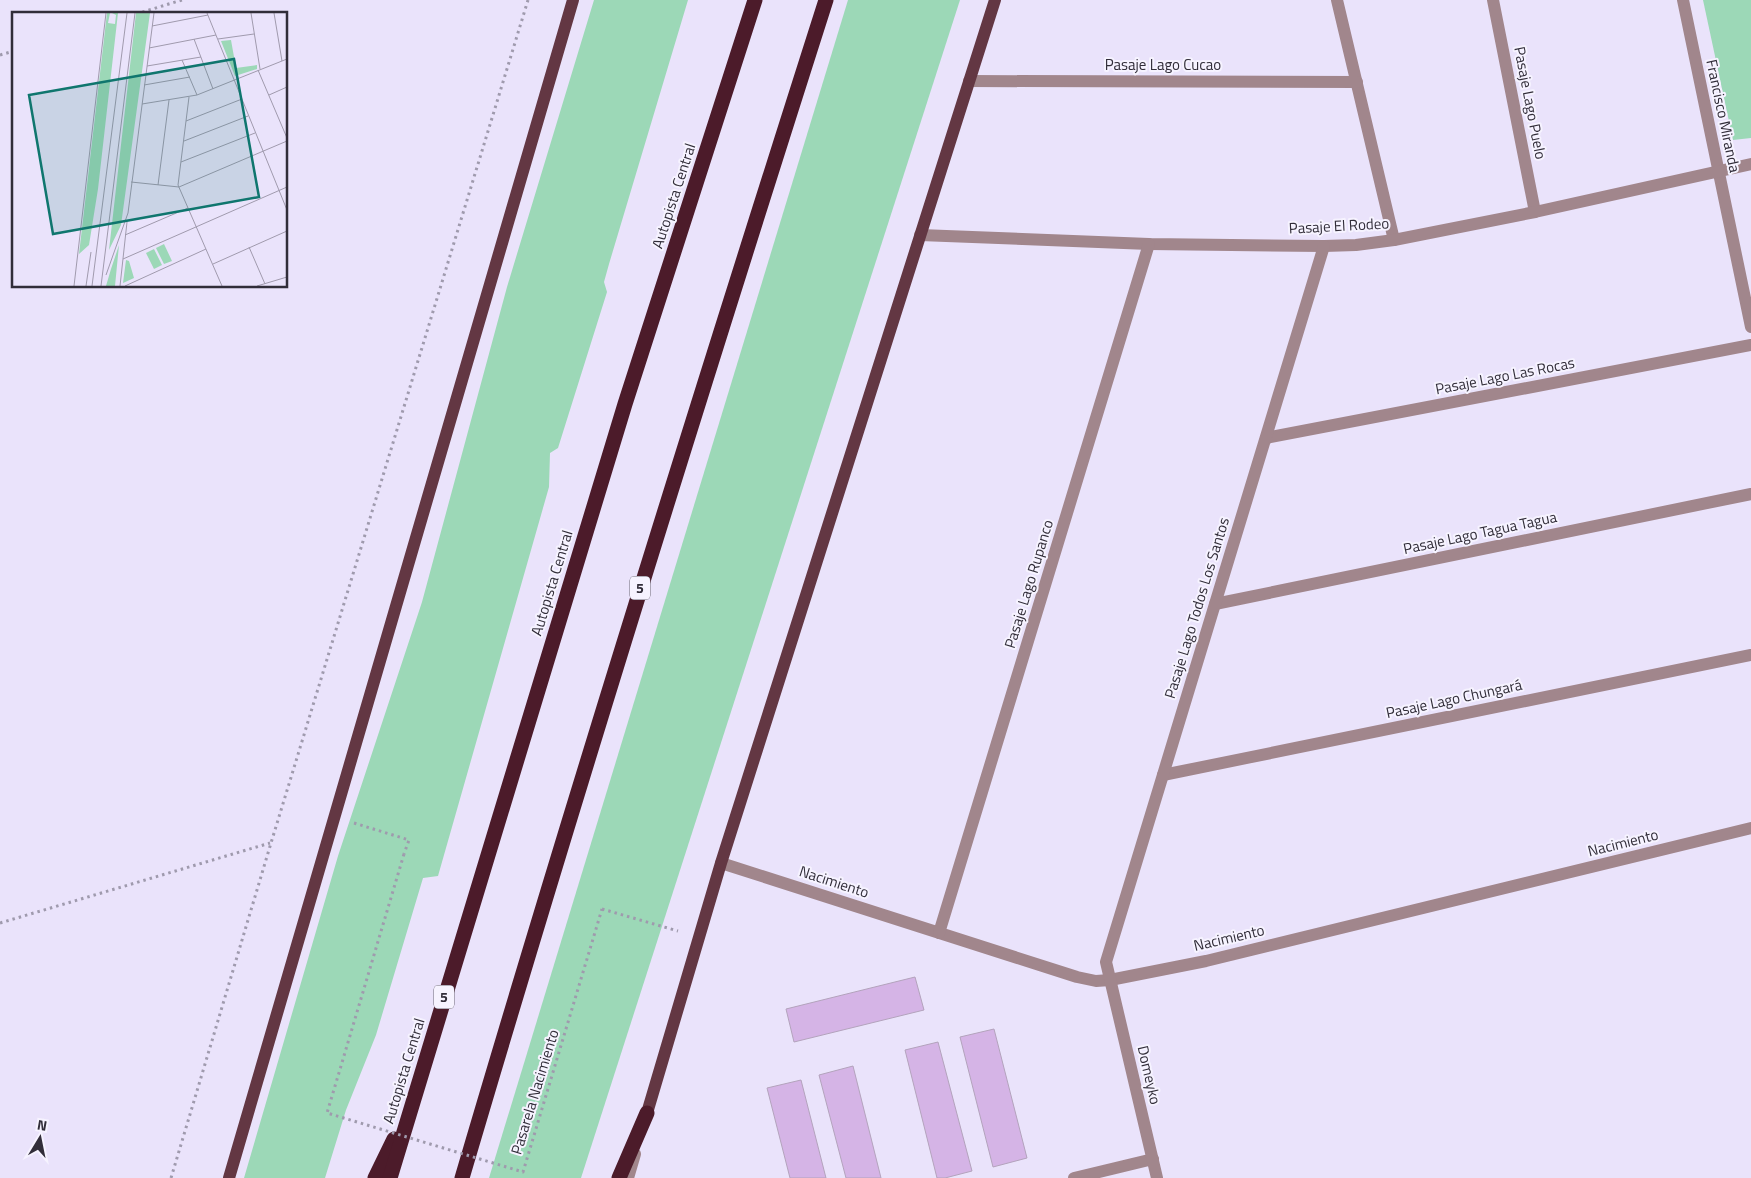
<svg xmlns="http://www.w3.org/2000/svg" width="1751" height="1178" viewBox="0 0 1751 1178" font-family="'Titillium Web',sans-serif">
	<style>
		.green { fill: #9cd8b7 }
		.building { fill: #d5b4e6; stroke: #b3a3bc }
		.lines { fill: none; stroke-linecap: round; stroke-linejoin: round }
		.path { stroke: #9f9aad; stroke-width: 3; stroke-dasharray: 2.5 4; stroke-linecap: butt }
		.minor { stroke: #a1868c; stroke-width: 12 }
		.major { stroke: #633743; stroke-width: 12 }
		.highway { stroke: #4c1b2a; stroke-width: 15 }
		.path-bridge { stroke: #9f9aad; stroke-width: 3; stroke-dasharray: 2.5 4; stroke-linecap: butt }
		.labels { text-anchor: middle; stroke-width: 4; stroke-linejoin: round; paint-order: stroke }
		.shield { fill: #f6f3ff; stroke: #6c6874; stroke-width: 1 }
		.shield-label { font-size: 14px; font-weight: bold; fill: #312d39 }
		.street-label { font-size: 15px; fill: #312d39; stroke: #f6f3ff }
		.inset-road { fill: none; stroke: #a09aad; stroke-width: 1 }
		.view { fill: #0f766e; fill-opacity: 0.15; stroke: #0f766e; stroke-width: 2.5 }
		.inset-edge { fill: none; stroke: #312d39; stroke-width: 2.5 }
	</style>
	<rect width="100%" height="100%" fill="#eae3fb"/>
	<!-- green -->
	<g class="green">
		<path d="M594,0H688L609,264L604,282L607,292L558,448L550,453L549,487L438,876L423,878L376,1035L346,1110L325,1178H244L338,856L422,602L507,287Z"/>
		<path d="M848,0H960L581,1178H489Z"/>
		<path d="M1703,0H1751V138L1733,140Z"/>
	</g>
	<!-- building -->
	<g class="building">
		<path d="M915,977L924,1010L794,1042L786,1009Z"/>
		<path d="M994,1029L1027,1158L993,1167L960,1037Z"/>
		<path d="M938,1042L972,1171L945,1178H937L905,1050Z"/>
		<path d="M853,1066L881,1178H846L819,1075Z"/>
		<path d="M801,1080L826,1178H790L767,1088Z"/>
	</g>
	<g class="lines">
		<!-- path -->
		<g class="path">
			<path d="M136,14L182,0"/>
			<path d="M0,55L14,51"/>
			<path d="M354,823L409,840L404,854"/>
			<path d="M602,909L678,931"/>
			<path d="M0,923L270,843"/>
			<path d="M171,1178L271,843L528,0"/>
		</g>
		<!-- minor -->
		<g class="minor">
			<path d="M1337,0L1394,240"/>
			<path d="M1493,0L1535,212"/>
			<path d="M1683,0L1751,327"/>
			<path d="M969,81L1357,82"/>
			<path d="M920,235L1149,244L1324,246L1356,245L1394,240L1535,212L1751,164"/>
			<path d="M1266,438L1751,345"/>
			<path d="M1215,604L1751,494"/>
			<path d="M1163,775L1751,655"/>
			<path d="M721,863L1077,977L1096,981L1110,980L1206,961L1751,828"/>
			<path d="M939,933L1149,244"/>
			<path d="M628,1178L635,1154"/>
			<path d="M1074,1178L1153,1159"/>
			<path d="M1157,1178L1106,962L1324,246"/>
		</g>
		<!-- major -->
		<g class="major">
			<path d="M647,1113L721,863L995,0"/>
			<path d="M229,1178L573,0"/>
		</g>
		<!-- highway -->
		<g class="highway">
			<path d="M375,1178L394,1139"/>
			<path d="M390,1178L625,404L755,0"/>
			<path d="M462,1178C578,784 701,392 826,0"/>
			<path d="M619,1178L647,1113"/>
		</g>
		<!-- path-bridge -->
		<path class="path-bridge" d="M404,854L327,1113L523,1172L602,909"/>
	</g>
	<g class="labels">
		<!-- shield labels -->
		<g class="shield">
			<rect x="630" y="576.5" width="20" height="23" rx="4"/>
			<rect x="434" y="985.5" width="20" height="23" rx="4"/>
		</g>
		<g class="shield-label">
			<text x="640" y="593">5</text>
			<text x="444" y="1002">5</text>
		</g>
		<!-- street labels -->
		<g class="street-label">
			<text x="1163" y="70">Pasaje Lago Cucao</text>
			<text transform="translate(1530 103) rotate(79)" y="5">Pasaje Lago Puelo</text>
			<text transform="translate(1723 116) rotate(78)" y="5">Francisco Miranda</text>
			<text transform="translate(674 196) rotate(-72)" y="5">Autopista Central</text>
			<text transform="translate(1339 226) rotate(-3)" y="5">Pasaje El Rodeo</text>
			<text transform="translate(1505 376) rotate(-11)" y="5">Pasaje Lago Las Rocas</text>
			<text transform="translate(1480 533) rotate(-12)" y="5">Pasaje Lago Tagua Tagua</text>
			<text transform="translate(552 583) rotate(-73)" y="5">Autopista Central</text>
			<text transform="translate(1029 584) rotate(-73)" y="5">Pasaje Lago Rupanco</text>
			<text transform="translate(1197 608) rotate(-73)" y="5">Pasaje Lago Todos Los Santos</text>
			<text transform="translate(1454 699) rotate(-12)" y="5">Pasaje Lago Chungará</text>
			<text transform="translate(1623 843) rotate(-14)" y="5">Nacimiento</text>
			<text transform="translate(834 882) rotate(18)" y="5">Nacimiento</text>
			<text transform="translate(1229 938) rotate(-13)" y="5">Nacimiento</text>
			<text transform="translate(404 1071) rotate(-73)" y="5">Autopista Central</text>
			<text transform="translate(1149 1075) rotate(77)" y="5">Domeyko</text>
			<text transform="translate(535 1092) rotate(-73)" y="5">Pasarela Nacimiento</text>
		</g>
	</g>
	<!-- overview -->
	<g transform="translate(12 12)">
		<rect width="275" height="275" fill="#eae3fb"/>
		<path d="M95,1H98L96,11L103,12L104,3L100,1H106L86,177L77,233L67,242ZM124,1H138L109,213L97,238ZM219,28L224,56L245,53V57L223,64L209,29ZM152,232L160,249L152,252L144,236ZM107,233L103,274H94L99,257ZM142,237L150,253L142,257L134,241ZM114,248L117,249L122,266L111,271Z" fill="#9cd8b7"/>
		<path class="inset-road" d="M195,1L275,198M239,1L248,57M262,1L270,49M140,14L196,3M182,27L201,77M206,27L242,22M137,36L204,23M170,48L185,83M135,54L189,45M246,58L275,126M132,73L178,65M257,83L275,75M177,85L166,173L210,274M130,92L185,83L275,47M174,109L230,87M172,129L236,104M169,150L243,121M119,170L167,175L275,129M146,173L157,88M116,201L142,1M113,223L176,196M237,235L253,272M111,247L275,175M201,252L275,219M94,263L116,201M62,274L94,1M74,274L79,240M80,274L115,1M89,274L123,1M108,274L115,210M113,274L194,237M245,274L275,265"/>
		<path class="view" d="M222,47L247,185L41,222L17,83Z"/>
		<rect width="275" height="275" class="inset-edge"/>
	</g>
	<!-- north arrow -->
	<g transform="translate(40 1138) rotate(10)" stroke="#f6f3ff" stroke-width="4" paint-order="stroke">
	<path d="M0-4L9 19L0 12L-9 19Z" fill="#312d39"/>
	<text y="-8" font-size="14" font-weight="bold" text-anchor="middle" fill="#312d39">N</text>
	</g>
</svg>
